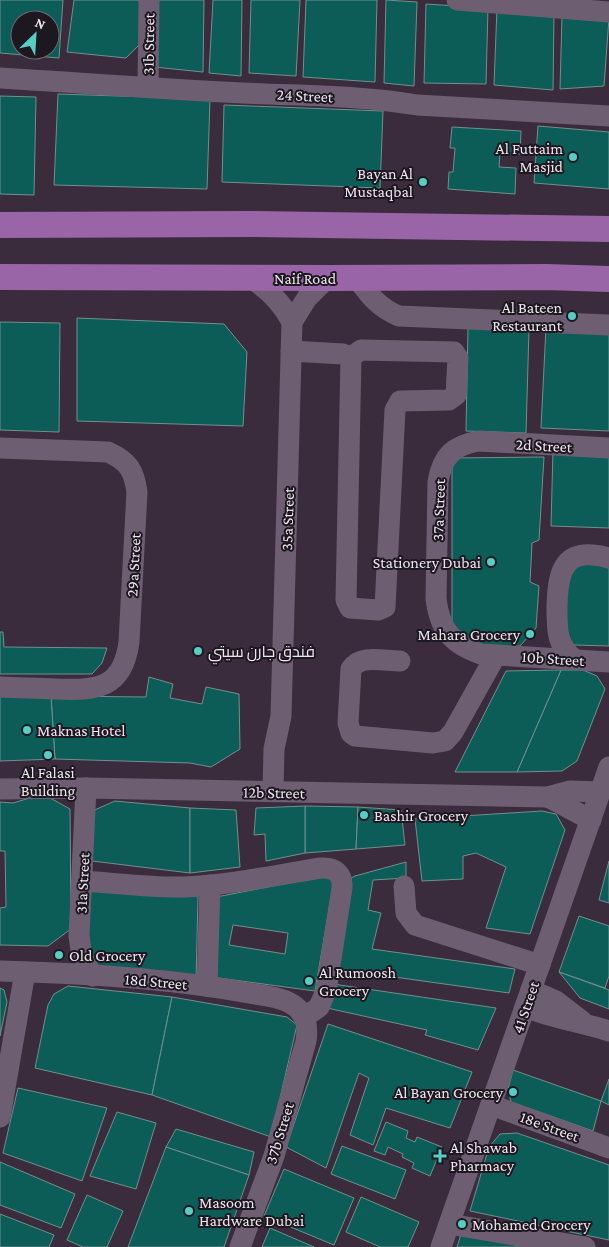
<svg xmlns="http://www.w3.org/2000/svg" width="609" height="1247" viewBox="0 0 609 1247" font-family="'Crimson Pro',Cairo,serif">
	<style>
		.building { fill: #0c5c57; stroke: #71908d; fill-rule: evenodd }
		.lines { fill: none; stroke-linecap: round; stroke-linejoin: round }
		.minor { stroke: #6e5e72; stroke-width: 21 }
		.major { stroke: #9a65a7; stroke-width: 26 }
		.poi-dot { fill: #56cec4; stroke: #1d171f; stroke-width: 2 }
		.labels { text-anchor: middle; stroke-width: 4; stroke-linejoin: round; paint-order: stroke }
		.street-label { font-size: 16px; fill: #eee4f0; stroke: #1d171f }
		.poi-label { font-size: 16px; fill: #eee4f0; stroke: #1d171f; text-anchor: start }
	</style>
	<rect width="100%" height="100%" fill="#3a2c3d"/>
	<!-- building -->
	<g class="building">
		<path d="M0,0H63L59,58L0,53ZM20,20H50V50H20Z"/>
		<path d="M74,0H138L147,11L142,42L126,58L67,52Z"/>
		<path d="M158,0H204L203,72L154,67Z"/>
		<path d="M213,0H242L241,76L209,73Z"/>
		<path d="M251,0H300L296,76L249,73Z"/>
		<path d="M306,0H377L375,82L303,77Z"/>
		<path d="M386,0L417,2L414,86L384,83Z"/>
		<path d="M426,4L488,8L486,84L424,83Z"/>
		<path d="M497,8L554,14L553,90L494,85Z"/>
		<path d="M562,15L609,18L604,86L560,89Z"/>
		<path d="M58,94L210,99L207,189L54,185Z"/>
		<path d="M0,96L36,97L34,195L0,194Z"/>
		<path d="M224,105L383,111L380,188L222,182Z"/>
		<path d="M538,126L609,132V189L534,183Z"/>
		<path d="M452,127L521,131L520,154L500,153L499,167L516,168L515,194L448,189L449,172H453L455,148H450Z"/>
		<path d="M77,318L224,324L247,352L243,426L77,421Z"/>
		<path d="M0,322L60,323L59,432L0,430Z"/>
		<path d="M546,327L609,330V431L541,428Z"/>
		<path d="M468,328L529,329L526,433L466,431Z"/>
		<path d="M553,450L609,452V528L551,526Z"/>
		<path d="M544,457L539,540L532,543L530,582L539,586L536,628L520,646L483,649L452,631V458Z"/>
		<path d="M594,564L609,568V646L574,645L561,635L560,591L578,565Z"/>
		<path d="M0,632H3L4,647L107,648L102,663L92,674H0Z"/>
		<path d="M561,670H583L597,676L605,689L577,761L562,771L517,772Z"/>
		<path d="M561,670L517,772H455L506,671Z"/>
		<path d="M149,677L173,684L170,698L202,704L206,687L239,694L240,749L211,767L190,763L55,759L51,696L146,697Z"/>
		<path d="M0,696H51L55,759L0,761Z"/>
		<path d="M43,794L70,809L71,929L48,946L0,945V908L6,907L5,851H0V802L13,803Z"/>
		<path d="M115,801L190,808V873L84,860L90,812Z"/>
		<path d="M305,806L358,807L356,849L305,853Z"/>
		<path d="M305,806V853L266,861L265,834L254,835L256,808Z"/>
		<path d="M358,807L401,810L405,845L356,849Z"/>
		<path d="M190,808L236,810L240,867L190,873Z"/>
		<path d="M542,811L556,814L565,830L530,934L486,928L506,867L476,853L463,856V879L422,881L415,819Z"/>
		<path d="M609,861V903L599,900Z"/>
		<path d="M406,862V878L373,880L368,910L381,913L372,949L515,969L509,993L337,969L347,880L355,876Z"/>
		<path d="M335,874L315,991L211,977V898ZM233,925L288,933L285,954L229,945Z"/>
		<path d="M91,885L198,896L196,980L98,974L83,940Z"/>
		<path d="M579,916L609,926V976L605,988L559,972Z"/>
		<path d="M559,972L609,990V1009L580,998Z"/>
		<path d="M333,984L496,1008L478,1050L425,1035L427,1030L327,1008Z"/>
		<path d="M68,986L172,997L152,1095L35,1068L48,1005L54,994Z"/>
		<path d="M0,988L4,990L7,1002L0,1036Z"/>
		<path d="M172,997L287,1017L297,1025L271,1137L152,1095Z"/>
		<path d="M328,1024L472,1072L450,1128L386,1108L373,1145L350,1135L369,1078L359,1073L326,1168L286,1147Z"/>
		<path d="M513,1070L601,1101L593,1131L511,1102L508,1089Z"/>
		<path d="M609,1079V1105L601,1101Z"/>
		<path d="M18,1088L107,1108L82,1181L3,1153Z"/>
		<path d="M117,1112L156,1123L136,1189L90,1176Z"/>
		<path d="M386,1122L408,1131L406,1138L415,1142L417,1137L442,1147L430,1176L412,1168L414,1163L402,1157L403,1154L388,1147L385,1155L374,1151Z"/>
		<path d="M176,1129L254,1152L249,1175L166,1147Z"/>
		<path d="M517,1133L609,1165V1240L470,1211L489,1147L500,1134Z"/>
		<path d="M342,1146L406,1170L395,1199L331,1174Z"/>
		<path d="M166,1147L249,1175L224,1247H128Z"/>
		<path d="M0,1162L75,1194L61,1228L0,1205Z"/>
		<path d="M284,1169L354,1198L334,1245L264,1216Z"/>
		<path d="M87,1195L123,1211L107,1247H83L67,1240Z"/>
		<path d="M361,1197L419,1222L408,1247H380L346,1232Z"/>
		<path d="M0,1214L54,1235L49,1247H0Z"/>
		<path d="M270,1228L314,1247H262Z"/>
		<path d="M463,1228L560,1247H457Z"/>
	</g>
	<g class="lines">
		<!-- minor -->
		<g class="minor">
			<path d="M457,0L609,12"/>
			<path d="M0,78C81,83 162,89 243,93C301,96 359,95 417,105L609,116"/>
			<path d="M148,87L149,0"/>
			<path d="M250,278C269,289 282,303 292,322"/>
			<path d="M357,278C369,295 379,308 399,316L609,325"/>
			<path d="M291,351L343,354L351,357L346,600L350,608L378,610L385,607L395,410L400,401L449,400L456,395L458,358L454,352L361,350L351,357"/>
			<path d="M0,448L108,452C128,461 134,470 137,492L129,642C123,689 96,691 55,689C37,688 18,688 0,687"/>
			<path d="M609,448L479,441C454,445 442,456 438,482L436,599C440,630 452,644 481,654L609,662"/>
			<path d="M574,659C556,645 557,628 557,606C558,568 565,546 609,558"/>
			<path d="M400,661C384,661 360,654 351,669L348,723L351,733L355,736L433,743L445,741L453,732L496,655"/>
			<path d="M86,788L79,936L82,957L93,976"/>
			<path d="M0,789L86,788L548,797L570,791L600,792"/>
			<path d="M273,791L274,749L281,716L292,322L307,298L327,278"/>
			<path d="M548,797L591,820"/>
			<path d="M82,881C116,883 151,888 185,887C231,885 276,875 321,868C335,867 343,874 342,888L326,991L319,1007L305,1017"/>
			<path d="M404,886L406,913L415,925L540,965"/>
			<path d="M0,971C83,973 168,978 249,993C265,996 284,997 296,1007C307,1016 308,1028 306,1041L274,1156L240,1247"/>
			<path d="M207,986L210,885"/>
			<path d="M531,990L556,1001L582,1021"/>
			<path d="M525,1007C552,1018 581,1022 609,1031"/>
			<path d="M491,1105L609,1148"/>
			<path d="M0,1117L25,972"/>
			<path d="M449,1224L585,1247"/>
			<path d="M441,1247L609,767"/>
		</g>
		<!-- major -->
		<g class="major">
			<path d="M0,225L248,224L609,229"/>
			<path d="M0,277L327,278L546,277L609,279"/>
		</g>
	</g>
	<!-- markers -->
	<g class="poi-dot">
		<circle cx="573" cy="157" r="5"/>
		<circle cx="423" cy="182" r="5"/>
		<circle cx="572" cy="316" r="5"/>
		<circle cx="491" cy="562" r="5"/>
		<circle cx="530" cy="634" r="5"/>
		<circle cx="198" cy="651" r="5"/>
		<circle cx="27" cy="730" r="5"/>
		<circle cx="48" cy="755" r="5"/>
		<circle cx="364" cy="815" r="5"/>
		<circle cx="59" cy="955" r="5"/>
		<circle cx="309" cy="981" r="5"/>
		<circle cx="513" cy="1092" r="5"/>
		<path d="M437.5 1148.5h5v5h5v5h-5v5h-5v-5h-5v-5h5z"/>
		<circle cx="189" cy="1211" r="5"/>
		<circle cx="462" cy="1224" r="5"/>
	</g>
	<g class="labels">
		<!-- street labels -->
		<g class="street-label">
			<text transform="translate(148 44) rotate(-89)" y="6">31b Street</text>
			<text transform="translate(305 95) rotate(3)" y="6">24 Street</text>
			<text x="305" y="284">Naif Road</text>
			<text transform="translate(544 445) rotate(3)" y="6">2d Street</text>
			<text transform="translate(438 510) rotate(-88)" y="6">37a Street</text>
			<text transform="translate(287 519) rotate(-88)" y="6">35a Street</text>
			<text transform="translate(133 565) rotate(-87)" y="6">29a Street</text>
			<text transform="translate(553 658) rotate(4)" y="6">10b Street</text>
			<text transform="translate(274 792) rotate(1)" y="6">12b Street</text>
			<text transform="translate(82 883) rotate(-87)" y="6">31a Street</text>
			<text transform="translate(156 981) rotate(5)" y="6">18d Street</text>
			<text transform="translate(525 1007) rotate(-71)" y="6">41 Street</text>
			<text transform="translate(550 1126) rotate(20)" y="6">18e Street</text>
			<text transform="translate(279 1133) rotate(-73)" y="6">37b Street</text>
		</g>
		<!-- poi labels -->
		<g class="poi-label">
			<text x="563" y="154" text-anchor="end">Al Futtaim<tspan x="563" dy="18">Masjid</tspan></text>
			<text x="413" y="179" text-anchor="end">Bayan Al<tspan x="413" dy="18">Mustaqbal</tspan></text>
			<text x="562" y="313" text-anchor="end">Al Bateen<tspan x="562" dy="18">Restaurant</tspan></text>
			<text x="481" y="568" text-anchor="end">Stationery Dubai</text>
			<text x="520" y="640" text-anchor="end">Mahara Grocery</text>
			<text x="208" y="657">فندق جارن سيتي</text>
			<text x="37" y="736">Maknas Hotel</text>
			<text x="48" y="778" text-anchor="middle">Al Falasi<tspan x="48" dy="18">Building</tspan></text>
			<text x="374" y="821">Bashir Grocery</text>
			<text x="69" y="961">Old Grocery</text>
			<text x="319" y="978">Al Rumoosh<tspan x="319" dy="18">Grocery</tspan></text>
			<text x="503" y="1098" text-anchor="end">Al Bayan Grocery</text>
			<text x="450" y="1153">Al Shawab<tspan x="450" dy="18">Pharmacy</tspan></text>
			<text x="199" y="1208">Masoom<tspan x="199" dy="18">Hardware Dubai</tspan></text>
			<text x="472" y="1230">Mohamed Grocery</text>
		</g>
	</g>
	<!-- north arrow -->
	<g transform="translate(35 35) rotate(25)"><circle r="24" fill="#1d171f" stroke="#716973"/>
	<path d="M0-4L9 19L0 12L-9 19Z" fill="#56cec4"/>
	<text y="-8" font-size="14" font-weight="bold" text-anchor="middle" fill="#eee4f0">N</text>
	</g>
</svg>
